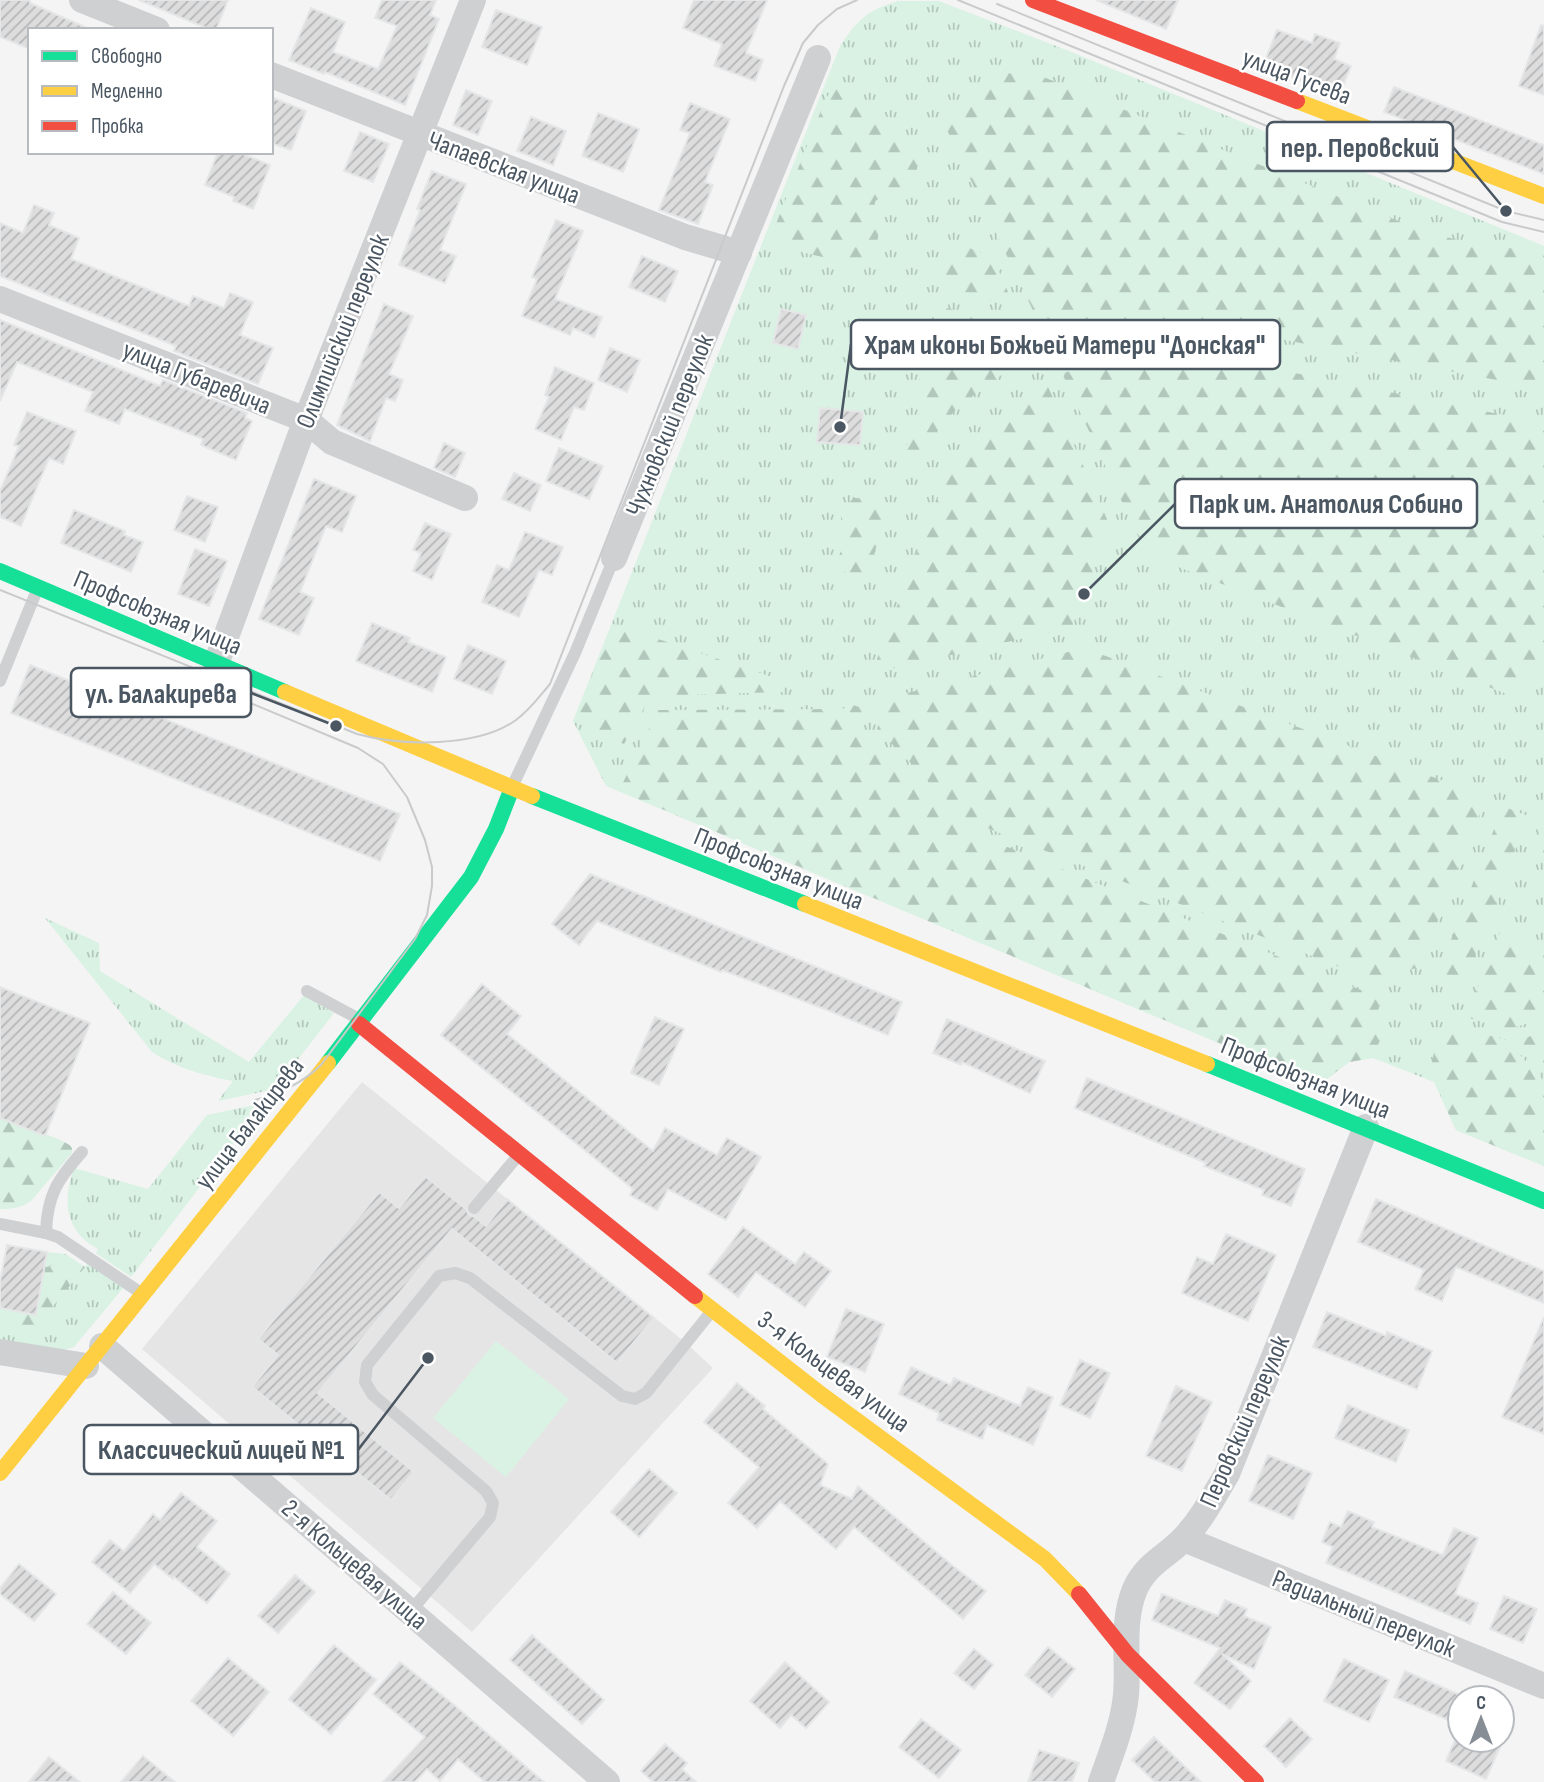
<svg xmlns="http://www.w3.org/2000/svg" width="1544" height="1782" viewBox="0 0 1544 1782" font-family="'Sofia Sans Condensed',sans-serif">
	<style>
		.education { fill: #e6e5e6 }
		.grass { fill: url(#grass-tufts) }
		.forest { fill: url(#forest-firs) }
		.pitch { fill: #d9f2e3 }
		.building { fill: url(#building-hatch); stroke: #e5e6e7; stroke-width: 2 }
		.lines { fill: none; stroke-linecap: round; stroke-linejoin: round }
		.lane { stroke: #ced0d2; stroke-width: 12 }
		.street { stroke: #ced0d2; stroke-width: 26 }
		.fast { stroke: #16e098; stroke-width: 16 }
		.slow { stroke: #ffcf43; stroke-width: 16 }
		.jam { stroke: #f24e42; stroke-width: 16 }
		.tram { stroke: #c9cacc; stroke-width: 2 }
		.labels { text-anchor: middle; stroke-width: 5; stroke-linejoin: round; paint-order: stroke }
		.street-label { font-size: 26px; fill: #4a5661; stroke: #fff }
		.leader { fill: none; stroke: #4a5661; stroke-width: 2.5 }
		.callout-dot { fill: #4a5661; stroke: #fff; stroke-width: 2.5 }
		.callout { fill: #fff; stroke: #4a5661; stroke-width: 2.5 }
		.callout-label { font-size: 28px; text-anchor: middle; font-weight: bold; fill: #4a5661 }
	</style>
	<defs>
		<pattern id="grass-tufts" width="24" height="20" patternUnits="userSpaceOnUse" patternTransform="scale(1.75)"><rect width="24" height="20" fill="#d9f2e3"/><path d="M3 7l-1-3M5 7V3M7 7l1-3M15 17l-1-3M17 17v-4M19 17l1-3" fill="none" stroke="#b2c7bb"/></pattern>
		<pattern id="forest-firs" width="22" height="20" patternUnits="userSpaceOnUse" patternTransform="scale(1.75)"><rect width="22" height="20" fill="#d9f2e3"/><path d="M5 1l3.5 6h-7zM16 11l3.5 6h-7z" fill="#b2c7bb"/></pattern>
		<pattern id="building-hatch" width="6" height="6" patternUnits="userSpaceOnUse" patternTransform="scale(1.75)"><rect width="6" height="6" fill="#ddddde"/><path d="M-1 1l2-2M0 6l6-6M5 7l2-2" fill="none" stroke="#b5b6b7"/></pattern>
	</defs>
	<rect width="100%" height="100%" fill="#f4f4f4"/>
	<!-- education -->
	<path class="education" d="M362,1082L686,1343L713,1368L472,1632L142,1349Z"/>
	<!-- grass -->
	<g class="grass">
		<path d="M898,1H939L1069,51L1544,246V1166L1456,1130L1434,1082L1373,1058L1349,1062L1319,1085L606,786L573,721L840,46C858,19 868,10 898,1Z"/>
		<path d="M45,918L99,943L100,971L249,1062L304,995L334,1013L275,1089L218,1101L233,1081C205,1076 177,1068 152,1052Z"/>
		<path d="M264,1103L131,1277L96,1253L98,1249C65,1231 62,1201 74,1168L148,1189L207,1115Z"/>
		<path d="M47,1252L65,1254L85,1267L88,1263L123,1288L74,1347L60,1351L0,1342V1308L36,1314Z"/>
	</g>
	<!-- forest -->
	<g class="forest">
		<path d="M1002,73L1036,74L1418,229L1468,243L1544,252V389L1184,321L1151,322L1048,342L947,130L967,95Z"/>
		<path d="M840,81C868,103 912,127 917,165C918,172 915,180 914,187L902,196H882L874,202L879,230L875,257L864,267L768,244L826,98Z"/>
		<path d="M951,245C998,250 997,268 1014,306L943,288L947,280L939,265V252Z"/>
		<path d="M938,306L1020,326L1033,352L959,406L915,457L903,478L900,458L902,449L918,434L920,418L916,387L924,366L926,326Z"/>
		<path d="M1185,351L1544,423V664L1512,696L1155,558L1135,530L1062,373L1156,353Z"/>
		<path d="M1045,380L1110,526L1072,627L882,671L874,667L944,482L981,431Z"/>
		<path d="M854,498L873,499L891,510L863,581L839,569C835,555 844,552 843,540C843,529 840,522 841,510Z"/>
		<path d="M613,624L778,679L779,686L784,692L651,696L624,744L573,721Z"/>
		<path d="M1084,648L1476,793L1481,811L1419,967L1393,975L1385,985L967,820L877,729L888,698Z"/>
		<path d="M849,704L870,710L862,732L958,827L1381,998L1377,1008L1382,1032L1373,1058L1349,1062L1319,1085L619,791L658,710L843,709Z"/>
		<path d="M1503,806L1528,816L1457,1004C1454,990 1452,981 1438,973Z"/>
		<path d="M1544,820V864L1537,860L1534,846Z"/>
		<path d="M1500,932L1535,946L1544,953V1018L1507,1030L1466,1017Z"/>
		<path d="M1459,1027L1506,1040L1544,1081V1166L1456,1130C1443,1100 1410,1044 1459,1027Z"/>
		<path d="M1544,1031V1068L1520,1040Z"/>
		<path d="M0,1118C14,1123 65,1139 72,1147V1153L31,1201C21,1208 12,1209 0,1209Z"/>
		<path d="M65,1254L85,1267L33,1331L0,1324V1308L36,1314L44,1268L53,1265Z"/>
	</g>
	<!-- pitch -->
	<path class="pitch" d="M496,1341L569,1399L506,1477L433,1418Z"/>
	<!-- building -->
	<g class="building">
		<path d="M0,0H30V3L92,30H30V49L0,37Z"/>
		<path d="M139,0H228L216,30H211Z"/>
		<path d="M382,0H436L430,15L439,19L405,105L325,72L324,74L289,60L311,8L345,22L333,52L378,69L397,26L375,18Z"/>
		<path d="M694,0H767L746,53L763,60L755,81L714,66L722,44L683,28Z"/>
		<path d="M1096,0H1178L1166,29Z"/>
		<path d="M496,10L542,27L527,65L482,47Z"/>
		<path d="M1541,25L1544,26V95L1519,86Z"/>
		<path d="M1277,30L1312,43L1315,34L1340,43L1334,59L1351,66L1339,95L1263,66Z"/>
		<path d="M1394,87L1544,145V174L1384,112Z"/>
		<path d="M466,90L492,101L478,135L453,125Z"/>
		<path d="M271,97L306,111L291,150L271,143Z"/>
		<path d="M690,103L730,119L705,182L713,185L698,224L659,210L690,133L680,130Z"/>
		<path d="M598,113L639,129L623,172L582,156Z"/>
		<path d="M531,117L566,131L553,165L517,151Z"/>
		<path d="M360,132L389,144L373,182L344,171Z"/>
		<path d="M218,152H238L270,165L253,209L233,201L234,197L205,185Z"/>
		<path d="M432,171L466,184L440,250L456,256L445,283L399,265L420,210L417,209Z"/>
		<path d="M34,205L54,213L49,225L79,238L71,259L189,306L193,296L224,308L230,293L253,302L240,335L273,348L258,384L174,351L176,346L0,276V223L23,233Z"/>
		<path d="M556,220L583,231L555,299L602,317L594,337L573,328L570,335L522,316L537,279L532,277Z"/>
		<path d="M642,256L678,271L665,302L629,287Z"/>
		<path d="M384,304L413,316L389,374L403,380L395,401L386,398L370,441L337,425Z"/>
		<path d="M781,309L806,315L798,349L773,343Z"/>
		<path d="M0,320L160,386L163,380L247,413L245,418L252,421L236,460L201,445L203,439L125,409L119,424L85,411L93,392L17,362L0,401Z"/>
		<path d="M610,348L640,360L627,392L598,380Z"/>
		<path d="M555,367L594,383L584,410L574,407L561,440L535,429L549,397L545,395Z"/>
		<path d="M820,408L863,412L860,445L817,442Z"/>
		<path d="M27,412L76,431L63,464L49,458L21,526L0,517V491L19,446L14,445Z"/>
		<path d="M444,443L465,453L455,477L434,468Z"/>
		<path d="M559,448L603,466L589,499L546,481Z"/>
		<path d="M514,473L541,485L530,511L502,499Z"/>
		<path d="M314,479L356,496L342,532L326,526L300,592L314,598L299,635L259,619Z"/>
		<path d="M187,496L218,507L205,542L174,530Z"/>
		<path d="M74,510L125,531L124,535L143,542L131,572L61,543Z"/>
		<path d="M425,523L451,534L432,580L413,571L421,553L413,550Z"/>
		<path d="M525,532L563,547L552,575L539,570L519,617L482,602L497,565L509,570Z"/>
		<path d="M195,549L227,561L209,606L178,594Z"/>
		<path d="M372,623L410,638L408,642L446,657L432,692L356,661Z"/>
		<path d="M468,645L506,661L492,694L454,679Z"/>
		<path d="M30,665L400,814L380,861L11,713Z"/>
		<path d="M590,874L902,1002L888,1035L827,1010L722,970L721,972L597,921L579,945L552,924Z"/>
		<path d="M482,984L521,1016L507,1034L653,1151L665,1128L717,1155L727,1138L761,1157L726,1220L668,1189L657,1210L630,1195L633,1189L441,1035Z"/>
		<path d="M0,987L90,1023L45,1136L0,1118Z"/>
		<path d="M655,1017L684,1029L659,1085L631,1073Z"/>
		<path d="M947,1019L1045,1061L1030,1093L962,1062L961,1065L933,1053Z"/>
		<path d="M1087,1078L1305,1169L1291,1206L1262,1195L1264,1190L1204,1166L1206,1163L1075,1108Z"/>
		<path d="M425,1176L466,1209L469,1215L475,1217L486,1226L507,1199L654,1318L617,1363L452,1229L318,1393L414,1472L391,1500L252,1387L278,1355L258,1339L379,1192L399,1208Z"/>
		<path d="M1376,1199L1544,1271V1303L1456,1267L1442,1301L1415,1289L1424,1270L1358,1242Z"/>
		<path d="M743,1227L795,1264L804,1252L831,1271L805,1307L756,1272L738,1297L708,1274Z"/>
		<path d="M1226,1234L1276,1255L1248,1321L1182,1293L1197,1257L1213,1264Z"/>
		<path d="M7,1245L47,1252L36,1315L0,1308V1282Z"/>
		<path d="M846,1309L884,1324L865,1372L827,1357Z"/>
		<path d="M1327,1312L1386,1336L1387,1332L1432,1351L1417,1389L1313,1347Z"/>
		<path d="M1544,1317V1434L1502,1417Z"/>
		<path d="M1080,1360L1110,1373L1090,1418L1060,1405Z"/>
		<path d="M911,1367L951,1385L954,1378L1020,1406L1028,1387L1053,1397L1033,1445L987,1425L982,1439L937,1420L939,1413L899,1394Z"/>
		<path d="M737,1383L765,1406L763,1409L828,1464L820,1485L852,1499L858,1486L953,1566L986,1591L963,1619L854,1527L836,1549L780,1501L757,1528L728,1503L759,1467L704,1422Z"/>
		<path d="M1176,1386L1212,1402L1182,1471L1146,1456Z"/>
		<path d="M1348,1405L1409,1430L1396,1462L1335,1438Z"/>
		<path d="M1268,1455L1312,1473L1293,1519L1249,1501Z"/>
		<path d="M649,1469L677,1493L639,1537L611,1512Z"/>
		<path d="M181,1493L217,1521L197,1547L230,1574L207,1603L174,1577L173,1579L154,1564L130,1593L92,1562L110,1540L124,1551L153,1514L160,1520Z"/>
		<path d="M1348,1511L1374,1522L1372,1527L1443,1555L1454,1528L1478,1538L1455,1594L1478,1603L1470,1624L1326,1563L1333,1547L1322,1542L1330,1522L1341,1527Z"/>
		<path d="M19,1564L56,1594L34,1621L0,1594V1588Z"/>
		<path d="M295,1575L315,1592L278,1633L258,1616Z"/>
		<path d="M113,1592L151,1623L126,1654L87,1624Z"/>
		<path d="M1162,1594L1218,1616L1225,1600L1247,1609L1244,1616L1271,1627L1254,1669L1222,1654L1251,1681L1230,1709L1194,1683L1220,1648L1152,1620Z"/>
		<path d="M1504,1596L1537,1609L1523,1643L1490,1629Z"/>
		<path d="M532,1635L604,1700L582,1724L510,1660Z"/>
		<path d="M334,1645L376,1680L331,1734L289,1699Z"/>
		<path d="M1048,1647L1075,1669L1052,1697L1025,1675Z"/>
		<path d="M974,1649L993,1665L974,1689L954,1673Z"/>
		<path d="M228,1658L269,1692L233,1736L191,1701Z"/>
		<path d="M1344,1659L1389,1680L1369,1722L1324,1701Z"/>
		<path d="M400,1662L453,1704L544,1782H485L458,1759L440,1781L427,1769L415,1782H383L425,1737L373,1694Z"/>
		<path d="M785,1662L829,1702L806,1728L791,1715L780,1728L750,1701Z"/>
		<path d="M1405,1671L1460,1695V1725L1394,1697Z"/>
		<path d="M1290,1718L1312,1739L1286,1767L1264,1746Z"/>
		<path d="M921,1719L961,1750L939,1778L899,1747Z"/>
		<path d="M1154,1737L1201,1782H1155L1132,1760Z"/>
		<path d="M1455,1740H1503L1486,1779L1446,1761Z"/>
		<path d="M665,1744L687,1763L682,1769L696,1782H653L641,1771Z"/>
		<path d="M1039,1750L1079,1763L1072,1782H1028Z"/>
		<path d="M143,1756L175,1782H121Z"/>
		<path d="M49,1757L80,1782H29Z"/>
	</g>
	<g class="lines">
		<!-- lane -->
		<g class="lane">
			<path d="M0,681L37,590"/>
			<path d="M513,785L575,653L614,558"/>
			<path d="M307,991L359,1019"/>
			<path d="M474,1208L517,1157"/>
			<path d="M0,1224L46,1233L58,1237L141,1293"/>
			<path d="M46,1233C47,1195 58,1179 82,1152"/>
			<path d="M410,1612L490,1517L493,1503L486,1491L373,1395L365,1382L367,1365L439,1276L455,1273L470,1278L622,1396L635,1399L646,1393L711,1312"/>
		</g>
		<!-- street -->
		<g class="street">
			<path d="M82,0L157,30"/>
			<path d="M271,75L685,237L739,253"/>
			<path d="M0,299L306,420L332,442L465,498"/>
			<path d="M614,558L818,58"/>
			<path d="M216,664L306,420L473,0"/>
			<path d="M102,1346L607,1782"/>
			<path d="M0,1352L86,1366"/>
			<path d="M1184,1539L1544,1686"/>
			<path d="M1101,1782C1111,1754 1123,1725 1126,1695C1129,1661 1121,1622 1135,1589C1147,1562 1169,1556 1186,1536C1203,1517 1214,1496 1227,1474L1366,1127"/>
		</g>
		<!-- fast -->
		<g class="fast">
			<path d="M0,571L285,692"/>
			<path d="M532,796L805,904"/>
			<path d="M328,1063L471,877L496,829L512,788"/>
			<path d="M1207,1064L1544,1201"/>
		</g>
		<!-- slow -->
		<g class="slow">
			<path d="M1297,101L1544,196"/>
			<path d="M285,692L532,796"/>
			<path d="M805,904L1207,1064"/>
			<path d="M695,1296L822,1395L1045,1559L1079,1594"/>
			<path d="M0,1473L328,1063"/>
		</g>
		<!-- jam -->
		<g class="jam">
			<path d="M1033,0L1297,101"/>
			<path d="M359,1024L695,1296"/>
			<path d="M1079,1594L1128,1655L1256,1782"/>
		</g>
		<!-- tram -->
		<g class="tram">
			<path d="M958,0L1502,222L1544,232"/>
			<path d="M997,4L1506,211L1544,220"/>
			<path d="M0,590L357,734C401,746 477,748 516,720C530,710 539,697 550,684L784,86L803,43L818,25L837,9L857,0"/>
			<path d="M181,674L358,748L383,764L407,797L425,840L432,867V886L427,915L415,939L321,1065C302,1083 280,1094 255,1100"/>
		</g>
	</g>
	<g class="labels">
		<!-- street labels -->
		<g class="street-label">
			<text transform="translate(1297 76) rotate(21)" y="9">улица Гусева</text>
			<text transform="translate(504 167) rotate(21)" y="9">Чапаевская улица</text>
			<text transform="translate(342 331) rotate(-68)" y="9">Олимпийский переулок</text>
			<text transform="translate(197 377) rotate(22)" y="9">улица Губаревича</text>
			<text transform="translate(669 425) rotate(-68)" y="9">Чухновский переулок</text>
			<text transform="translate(158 612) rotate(23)" y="9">Профсоюзная улица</text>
			<text transform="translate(779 868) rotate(22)" y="9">Профсоюзная улица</text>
			<text transform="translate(1306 1077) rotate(22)" y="9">Профсоюзная улица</text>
			<text transform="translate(249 1123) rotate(-52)" y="9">улица Балакирева</text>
			<text transform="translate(834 1371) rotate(37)" y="9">3-я Кольцевая улица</text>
			<text transform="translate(1244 1421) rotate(-66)" y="9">Перовский переулок</text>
			<text transform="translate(355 1564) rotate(41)" y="9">2-я Кольцевая улица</text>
			<text transform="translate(1364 1613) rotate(22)" y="9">Радиальный переулок</text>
		</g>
	</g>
	<!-- callouts -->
	<path class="leader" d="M1506 211L1453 147M840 427L851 344M1084 594L1175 504M336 726L251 693M428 1358L358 1450"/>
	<g class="callout-dot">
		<circle cx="1506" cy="211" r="7"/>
		<circle cx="840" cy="427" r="7"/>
		<circle cx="1084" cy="594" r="7"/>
		<circle cx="336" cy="726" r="7"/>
		<circle cx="428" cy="1358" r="7"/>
	</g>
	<g class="callout">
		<rect x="1267" y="122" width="186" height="49" rx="7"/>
		<rect x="851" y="320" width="429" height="49" rx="7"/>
		<rect x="1175" y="479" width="302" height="49" rx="7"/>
		<rect x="71" y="668" width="180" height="49" rx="7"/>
		<rect x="84" y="1425" width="274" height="49" rx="7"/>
	</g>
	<g class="callout-label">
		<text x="1360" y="157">пер. Перовский</text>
		<text x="1065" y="354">Храм иконы Божьей Матери "Донская"</text>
		<text x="1326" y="513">Парк им. Анатолия Собино</text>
		<text x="161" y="703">ул. Балакирева</text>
		<text x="221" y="1459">Классический лицей №1</text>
	</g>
	<!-- legend -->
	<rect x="28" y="28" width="245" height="126" fill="#ffffff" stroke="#b7bbc0" stroke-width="2"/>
	<rect x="42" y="51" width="35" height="10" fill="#16e098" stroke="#b7bbc0" stroke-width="2"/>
	<text x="91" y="63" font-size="21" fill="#4a5661">Свободно</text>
	<rect x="42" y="86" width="35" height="10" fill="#ffcf43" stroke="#b7bbc0" stroke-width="2"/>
	<text x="91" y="98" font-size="21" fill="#4a5661">Медленно</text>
	<rect x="42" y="121" width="35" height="10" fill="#f24e42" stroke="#b7bbc0" stroke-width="2"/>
	<text x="91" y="133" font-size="21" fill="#4a5661">Пробка</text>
	<!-- north arrow -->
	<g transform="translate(1481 1719)"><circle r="33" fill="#ffffff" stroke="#b7bbc0" stroke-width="2"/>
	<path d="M0-5L12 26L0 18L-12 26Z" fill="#868d94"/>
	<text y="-10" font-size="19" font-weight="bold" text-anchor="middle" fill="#4a5661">С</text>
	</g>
</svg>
